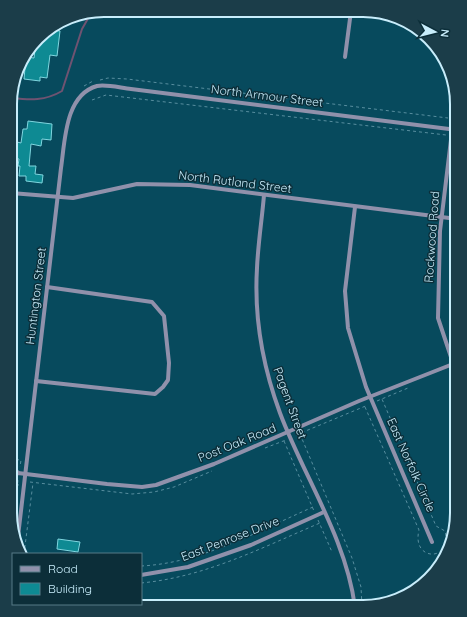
<svg xmlns="http://www.w3.org/2000/svg" width="467" height="617" viewBox="0 0 467 617" font-family="Quicksand,sans-serif">
	<style>
		.lines { fill: none; stroke-linecap: round; stroke-linejoin: round }
		.stream { stroke: #6f5371; stroke-width: 2 }
		.building { fill: #0e8a93; stroke: #7fd6df }
		.path { stroke: #588e9f; stroke-width: 1; stroke-dasharray: 3 3; stroke-linecap: butt }
		.street { stroke: #9091ab; stroke-width: 4 }
		.labels { text-anchor: middle; stroke-width: 3; stroke-linejoin: round; paint-order: stroke }
		.street-label { font-size: 12px; fill: #c8edfb; stroke: #0c2e39 }
		.rim { fill: none; stroke: #c8edfb; stroke-width: 2 }
	</style>
	<rect width="100%" height="100%" fill="#074a5d"/>
	<g class="lines">
		<!-- stream -->
		<path class="stream" d="M12,98C30,100 45,101 62,91L82,29L90,15"/>
	</g>
	<!-- building -->
	<g class="building">
		<path d="M54,26V30L60,31L57,56L50,55L47,78L40,77V81L24,79L26,57L34,58L36,41L42,33Z"/>
		<path d="M28,121L52,124L51,140L42,139L41,146L31,144L29,166H36L35,174L43,175L42,183L26,181V176H19L20,166H18L19,159L15,158L17,142L21,143L23,129H27Z"/>
		<path d="M58,539L80,542L78,552L57,549Z"/>
	</g>
	<g class="lines">
		<!-- path -->
		<g class="path">
			<path d="M100,80L108,78L127,79L448,118"/>
			<path d="M84,86L93,81"/>
			<path d="M92,100L106,95L446,135"/>
			<path d="M11,129V118"/>
			<path d="M377,401L408,388"/>
			<path d="M365,407L419,530C411,562 453,562 445,531L436,526L382,399"/>
			<path d="M300,434L352,558L361,587L362,606"/>
			<path d="M296,435L368,405"/>
			<path d="M284,441L314,511"/>
			<path d="M265,448L286,440"/>
			<path d="M10,459L21,460L20,467"/>
			<path d="M30,482L132,494L154,492L174,487L212,471"/>
			<path d="M10,484L19,485"/>
			<path d="M318,520L332,552"/>
			<path d="M13,525L18,480"/>
			<path d="M24,554L33,483"/>
			<path d="M141,566C202,563 258,531 313,507"/>
			<path d="M141,583C205,577 261,548 320,523"/>
		</g>
		<!-- street -->
		<g class="street">
			<path d="M327,12L351,14"/>
			<path d="M345,57L351,11"/>
			<path d="M456,98L440,231L438,318L457,375"/>
			<path d="M11,193L73,198L137,184L190,185L457,219"/>
			<path d="M264,195C262,219 258,244 257,268C254,317 263,367 280,413C304,477 346,538 355,607"/>
			<path d="M355,207L345,291L348,328L366,387L432,542"/>
			<path d="M36,381L155,394L163,387L168,380L169,363L164,316L152,302L47,287"/>
			<path d="M10,468H14L18,473"/>
			<path d="M10,475L14,476L18,473L107,484L142,487L156,485L214,464L359,401L453,364"/>
			<path d="M17,545L61,168C65,141 65,95 97,86C106,84 121,88 131,89L457,130"/>
			<path d="M141,575L188,567L251,545L324,512"/>
		</g>
	</g>
	<g class="labels">
		<!-- street labels -->
		<g class="street-label">
			<text transform="translate(267 96) rotate(7)" y="4">North Armour Street</text>
			<text transform="translate(235 182) rotate(7)" y="4">North Rutland Street</text>
			<text transform="translate(432 237) rotate(-86)" y="4">Rockwood Road</text>
			<text transform="translate(36 296) rotate(-83)" y="4">Huntington Street</text>
			<text transform="translate(290 403) rotate(70)" y="4">Pagent Street</text>
			<text transform="translate(237 443) rotate(-22)" y="4">Post Oak Road</text>
			<text transform="translate(411 465) rotate(66)" y="4">East Norfolk Circle</text>
			<text transform="translate(230 539) rotate(-21)" y="4">East Penrose Drive</text>
		</g>
	</g>
	<!-- crop -->
	<path d="M0 0H467V617H0ZM104 17H363A87 87 0 0 1 450 104V513A87 87 0 0 1 363 600H104A87 87 0 0 1 17 513V104A87 87 0 0 1 104 17Z" fill="#1b3d49" fill-rule="evenodd"/>
	<path class="rim" d="M104 17H363A87 87 0 0 1 450 104V513A87 87 0 0 1 363 600H104A87 87 0 0 1 17 513V104A87 87 0 0 1 104 17Z"/>
	<!-- legend -->
	<rect x="12" y="553" width="130" height="52" fill="#0c2e39" stroke="#577a87"/>
	<rect x="20" y="566" width="20" height="6" fill="#9091ab" stroke="#577a87"/>
	<text x="48" y="573" font-size="12" fill="#c8edfb">Road</text>
	<rect x="20" y="583" width="20" height="12" fill="#0e8a93" stroke="#577a87"/>
	<text x="48" y="593" font-size="12" fill="#c8edfb">Building</text>
	<!-- north arrow -->
	<g transform="translate(435 32) rotate(97)" stroke="#0c2e39" stroke-width="3" paint-order="stroke">
	<path d="M0-3L7 15L0 10L-7 15Z" fill="#c8edfb"/>
	<text y="-6" font-size="11" font-weight="bold" text-anchor="middle" fill="#c8edfb">N</text>
	</g>
</svg>
